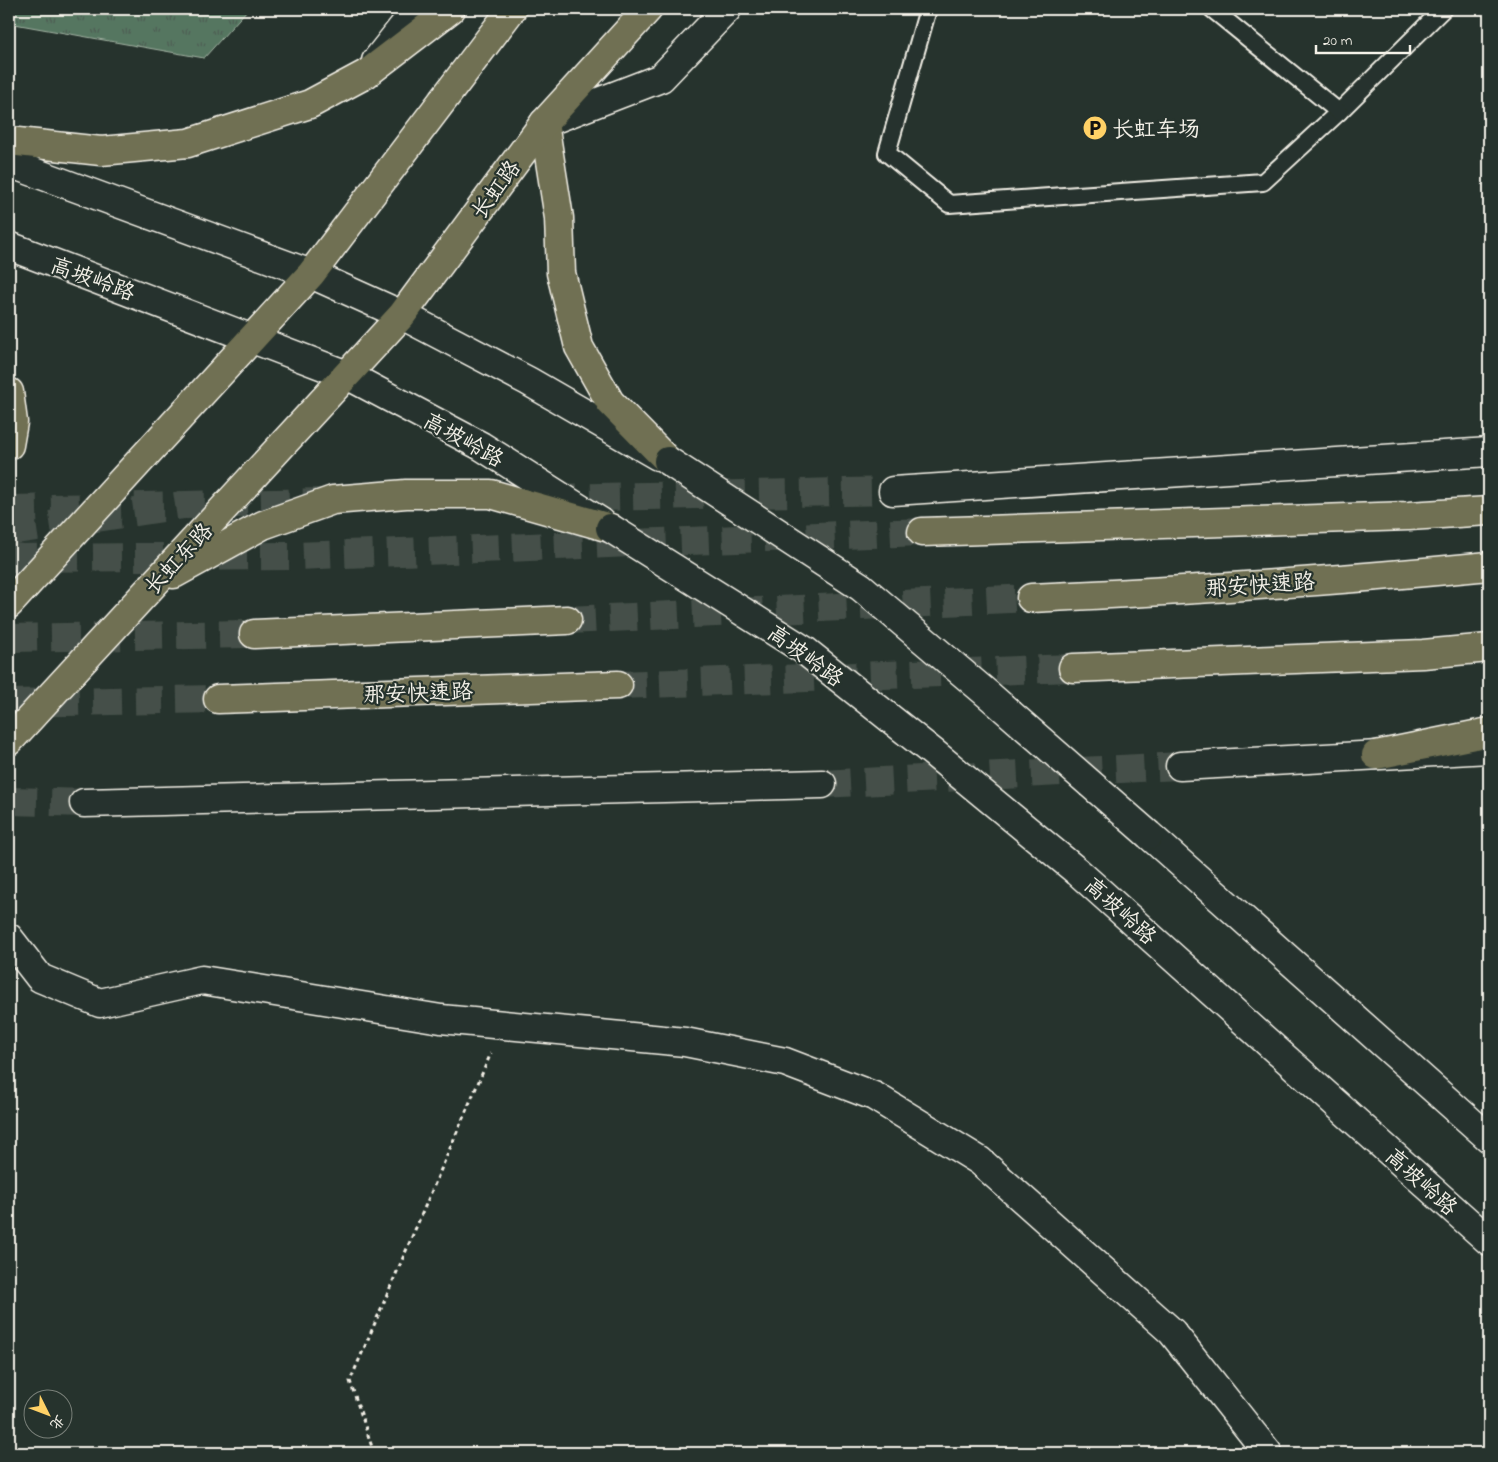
<svg xmlns="http://www.w3.org/2000/svg" width="1498" height="1462" viewBox="0 0 1498 1462" font-family="'Indie Flower','LXGW WenKai TC',sans-serif">
	<style>
		.grass { fill: url(#grass-tufts); stroke: #a4b4a4 }
		.lines { fill: none; stroke-linecap: round; stroke-linejoin: round }
		.tertiary-tunnel { stroke: #455049; stroke-width: 28; stroke-dasharray: 28 14; stroke-linecap: butt }
		.trunk-tunnel { stroke: #455049; stroke-width: 28; stroke-dasharray: 28 14; stroke-linecap: butt }
		.service-casing { stroke: #f4f1e8; stroke-width: 20 }
		.tertiary-casing { stroke: #f4f1e8; stroke-width: 31 }
		.secondary-casing { stroke: #f4f1e8; stroke-width: 31 }
		.primary-casing { stroke: #f4f1e8; stroke-width: 31 }
		.trunk-casing { stroke: #f4f1e8; stroke-width: 31 }
		.path { stroke: #f4f1e8; stroke-width: 3; stroke-dasharray: 4 4; stroke-linecap: butt }
		.service { stroke: #26332d; stroke-width: 16 }
		.tertiary { stroke: #26332d; stroke-width: 28 }
		.secondary { stroke: #26332d; stroke-width: 28 }
		.primary { stroke: #707052; stroke-width: 28 }
		.trunk { stroke: #707052; stroke-width: 28 }
		.secondary-bridge-casing { stroke: #f4f1e8; stroke-width: 31; stroke-linecap: butt }
		.secondary-bridge { stroke: #26332d; stroke-width: 28 }
		.labels { text-anchor: middle; stroke-width: 4.5; stroke-linejoin: round; paint-order: stroke }
		.poi-label { font-size: 22px; fill: #f4f1e8; stroke: #26332d; text-anchor: start }
		.street-label { font-size: 22px; fill: #f4f1e8; stroke: #26332d }
	</style>
	<defs>
		<pattern id="grass-tufts" width="24" height="20" patternUnits="userSpaceOnUse" patternTransform="scale(1.25)"><rect width="24" height="20" fill="#547661"/><path d="M3 7l-1-3M5 7V3M7 7l1-3M15 17l-1-3M17 17v-4M19 17l1-3" fill="none" stroke="#4e5d52"/></pattern>
	</defs>
	<rect width="100%" height="100%" fill="#26332d"/>
	<filter id="ink" filterUnits="userSpaceOnUse"><feTurbulence type="fractalNoise" baseFrequency=".02" numOctaves="2"/><feDisplacementMap in="SourceGraphic" scale="10" xChannelSelector="R" yChannelSelector="G"/><feConvolveMatrix kernelMatrix="1 2 1 2 8 2 1 2 1" color-interpolation-filters="sRGB"/></filter>
	<g filter="url(#ink)">
		<!-- grass -->
		<path class="grass" d="M9,9H248L204,58L9,23Z"/>
		<g class="lines">
			<!-- tertiary-tunnel -->
			<g class="tertiary-tunnel">
				<path d="M549,498L893,491"/>
				<path d="M9,509L321,502"/>
				<path d="M822,784L1180,766"/>
				<path d="M9,801L84,803"/>
			</g>
			<!-- trunk-tunnel -->
			<g class="trunk-tunnel">
				<path d="M9,531L183,505"/>
				<path d="M9,558L295,556L922,532"/>
				<path d="M567,620L1031,598"/>
				<path d="M9,638L254,634"/>
				<path d="M618,685L1073,668"/>
				<path d="M9,703L218,699"/>
			</g>
			<defs>
				<g id="service">
					<path d="M928,9L887,153L949,204L1263,182L1339,112L1443,9"/>
					<path d="M1212,9L1339,112"/>
				</g>
				<g id="tertiary">
					<path d="M376,61L417,9"/>
					<path d="M544,123L661,78L727,9"/>
					<path d="M893,491L1489,452"/>
					<path d="M1180,766L1489,749"/>
					<path d="M84,803L822,784"/>
					<path d="M9,938L40,978L100,1003L202,980L441,1019L685,1042L785,1062L874,1096L980,1161L1172,1332L1268,1453"/>
				</g>
				<g id="secondary">
					<path d="M9,163L311,274L402,315L528,381L658,456"/>
					<path d="M9,246L347,375L481,446L601,522"/>
					<path d="M1149,835L1489,1138"/>
					<path d="M1078,872L1489,1241"/>
				</g>
				<g id="primary">
					<path d="M544,123L559,218L561,273L579,347L610,402L668,461"/>
					<path d="M9,141L101,151L188,143L310,104L366,74L451,9"/>
					<path d="M9,392L13,422L9,445"/>
					<path d="M174,574L263,525L333,500L406,494H491L610,528"/>
					<path d="M9,604L311,274L512,9"/>
					<path d="M9,741L402,315L544,123L648,9"/>
				</g>
				<g id="trunk">
					<path d="M922,532L1409,516L1489,511"/>
					<path d="M1031,598C1184,591 1337,581 1489,566"/>
					<path d="M254,634L567,620"/>
					<path d="M1073,668L1423,654L1489,648"/>
					<path d="M218,699L618,685"/>
					<path d="M1376,755L1489,732"/>
				</g>
			</defs>
			<!-- service casing -->
			<use href="#service" class="service-casing"/>
			<!-- tertiary casing -->
			<use href="#tertiary" class="tertiary-casing"/>
			<!-- secondary casing -->
			<use href="#secondary" class="secondary-casing"/>
			<!-- primary casing -->
			<use href="#primary" class="primary-casing"/>
			<!-- trunk casing -->
			<use href="#trunk" class="trunk-casing"/>
			<!-- path -->
			<path class="path" d="M374,1453L350,1381L491,1053"/>
			<!-- service -->
			<use href="#service" class="service"/>
			<!-- tertiary -->
			<use href="#tertiary" class="tertiary"/>
			<!-- secondary -->
			<use href="#secondary" class="secondary"/>
			<!-- primary -->
			<use href="#primary" class="primary"/>
			<!-- trunk -->
			<use href="#trunk" class="trunk"/>
			<defs>
				<g id="secondary-bridge">
					<path d="M668,461L861,587L991,697L1149,835"/>
					<path d="M610,528L804,650L935,754L1078,872"/>
				</g>
			</defs>
			<!-- secondary-bridge casing -->
			<use href="#secondary-bridge" class="secondary-bridge-casing"/>
			<!-- secondary-bridge -->
			<use href="#secondary-bridge" class="secondary-bridge"/>
		</g>
	</g>
	<!-- icons -->
	<defs>
		<symbol id="parking-disc" viewBox="-11 -11 22 22"><circle r="9.5" fill="#ffd166" stroke="#26332d"/><path d="M-3.5-5.5H1a3.5 3.5 0 0 1 0 7H-1V5.5H-3.5ZM-1-3.4V-.6H.8a1.4 1.4 0 0 0 0-2.8Z" fill="#111"/></symbol>
	</defs>
	<g fill-rule="evenodd">
		<use href="#parking-disc" x="1081" y="114" width="28" height="28"/>
	</g>
	<g class="labels">
		<!-- poi labels -->
		<g class="poi-label">
			<text x="1112" y="136">长虹车场</text>
		</g>
		<!-- street labels -->
		<g class="street-label">
			<text transform="translate(495 189) rotate(-54)" y="8">长虹路</text>
			<text transform="translate(93 278) rotate(20)" y="8">高坡岭路</text>
			<text transform="translate(464 439) rotate(29)" y="8">高坡岭路</text>
			<text transform="translate(178 558) rotate(-47)" y="8">长虹东路</text>
			<text transform="translate(1260 584) rotate(-4)" y="8">那安快速路</text>
			<text transform="translate(806 655) rotate(36)" y="8">高坡岭路</text>
			<text transform="translate(418 692) rotate(-2)" y="8">那安快速路</text>
			<text transform="translate(1121 910) rotate(42)" y="8">高坡岭路</text>
			<text transform="translate(1422 1181) rotate(42)" y="8">高坡岭路</text>
		</g>
	</g>
	<!-- margin -->
	<rect width="1498" height="1462" fill="none" stroke="#26332d" stroke-width="30"/>
	<rect x="15" y="15" width="1468" height="1432" fill="none" stroke="#f4f1e8" stroke-width="2" filter="url(#ink)"/>
	<!-- north arrow -->
	<g transform="translate(48 1414) rotate(132)"><circle r="24" fill="#26332d" stroke="#787f78"/>
	<path d="M0-4L9 19L0 12L-9 19Z" fill="#ffd166"/>
	<text y="-8" font-size="14" font-weight="bold" text-anchor="middle" fill="#f4f1e8">北</text>
	</g>
	<!-- scale -->
	<path d="M1316 45v8h94v-8" fill="none" stroke="#f4f1e8" stroke-width="2.5"/>
	<text x="1323" y="45" font-size="15" fill="#f4f1e8" stroke="#26332d" stroke-width="4" paint-order="stroke">20 m</text>
</svg>
